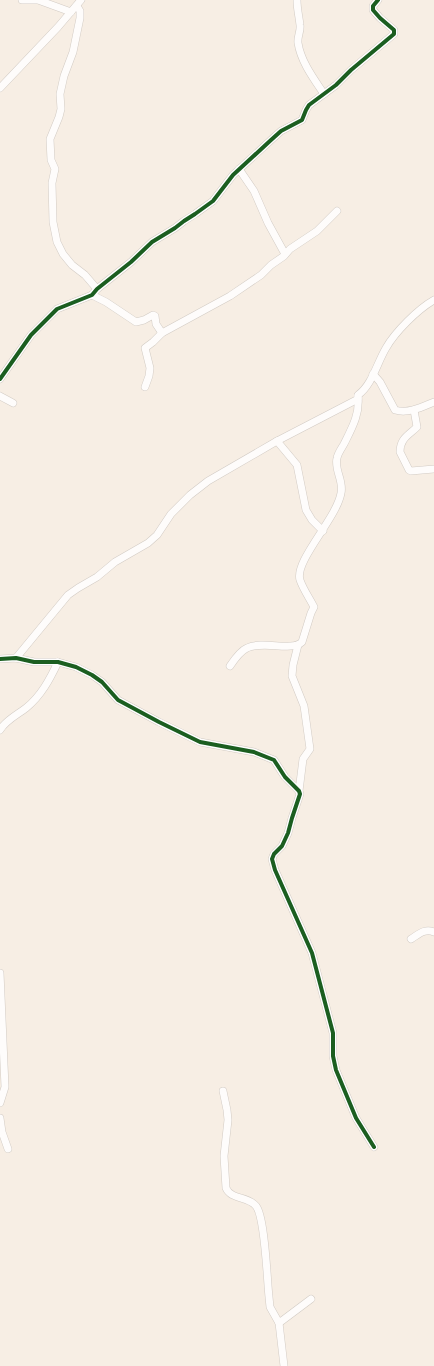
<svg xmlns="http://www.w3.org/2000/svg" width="434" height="1366" viewBox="0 0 434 1366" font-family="'Asap Condensed',sans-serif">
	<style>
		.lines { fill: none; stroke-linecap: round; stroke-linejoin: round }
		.minor-casing { stroke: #d2cbc4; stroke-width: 8 }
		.minor { stroke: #fefcfb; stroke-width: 7 }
		.cycleway-casing { stroke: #fefefe; stroke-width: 6 }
		.cycleway { stroke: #1b5e20; stroke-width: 4 }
	</style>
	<rect width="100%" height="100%" fill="#f7eee4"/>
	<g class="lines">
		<defs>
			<g id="minor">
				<path d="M22,0H36"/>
				<path d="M38,0L71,12"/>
				<path d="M297,0C297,9 299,16 300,25C301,31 297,37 298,43C301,62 314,79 324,94"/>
				<path d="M77,6L80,11V18L73,52L64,76L60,94L61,109L59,117L50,139L51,160L55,169L52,183L53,222L57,242L63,254L72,265L85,275L97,289"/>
				<path d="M0,88L58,27L81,0"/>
				<path d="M239,169L254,191L268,223L285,254"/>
				<path d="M92,295L106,302L136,322L144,320L153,315L155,316L156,324L162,333"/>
				<path d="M373,374L380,382L395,410C408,414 422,407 434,402"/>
				<path d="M0,379L31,335L57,309L92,295L97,289L131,262L152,242L175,228L184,221L195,214L213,201L233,175L271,140L281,131L302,120L306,110L309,105L336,85L351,70L394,34V30L380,18L373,10V6L378,0"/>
				<path d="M145,387L149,376L150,368L145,348L153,342L162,333L230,296L261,275L271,265L284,256L290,249L317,231L337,211"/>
				<path d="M0,396L13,403"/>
				<path d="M414,410L417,427C409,435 400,438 400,452L409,470L411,471L434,469"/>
				<path d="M277,441L297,465L306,510L312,520L323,531"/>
				<path d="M298,645L293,665L292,676L304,706L310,749L303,759L299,791"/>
				<path d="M16,658L68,595L78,588L97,577L115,562L148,543L157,535L171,514L190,495L208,481L277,441L358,399V395C372,385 377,363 386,348C395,332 418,309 434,300"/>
				<path d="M0,659L16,658L34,662H58L76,667L92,675L102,682L118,700L159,722L200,742L254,752L274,760L285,777L299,791L300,794L292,818L288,833L282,846L274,854L272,859L275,870L312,953L333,1033V1056L336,1070L356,1118L374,1147"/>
				<path d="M230,666C234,660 240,651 247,648C264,640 291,652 302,642L311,613L314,607C310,599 303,589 300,580C294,561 337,518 341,493C344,481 334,470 337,458C338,453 341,449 344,444C352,428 360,414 358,396"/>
				<path d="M0,730C6,720 17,715 26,708C41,696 50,679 58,662"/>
				<path d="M411,939C419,934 425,928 434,932"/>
				<path d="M0,973L5,1087L0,1103"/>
				<path d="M223,1091L227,1110L228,1120L224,1156L226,1188C231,1200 248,1196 256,1206C265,1217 267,1279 269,1297L270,1307L279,1323L284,1366"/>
				<path d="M0,1118L2,1132L8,1149"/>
				<path d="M279,1323L311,1299"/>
			</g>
		</defs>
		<!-- minor casing -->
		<use href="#minor" class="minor-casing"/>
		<!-- minor -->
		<use href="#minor" class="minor"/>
		<defs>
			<g id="cycleway">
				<path d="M0,379L31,335L57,309L92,295L97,289L131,262L152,242L175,228L184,221L195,214L213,201L233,175L271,140L281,131L302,120L306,110L309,105L336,85L351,70L394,34V30L380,18L373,10V6L378,0"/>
				<path d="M0,659L16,658L34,662H58L76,667L92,675L102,682L118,700L159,722L200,742L254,752L274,760L285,777L299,791L300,794L292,818L288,833L282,846L274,854L272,859L275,870L312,953L333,1033V1056L336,1070L356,1118L374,1147"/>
			</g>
		</defs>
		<!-- cycleway casing -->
		<use href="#cycleway" class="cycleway-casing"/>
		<!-- cycleway -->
		<use href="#cycleway" class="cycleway"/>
	</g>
</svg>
